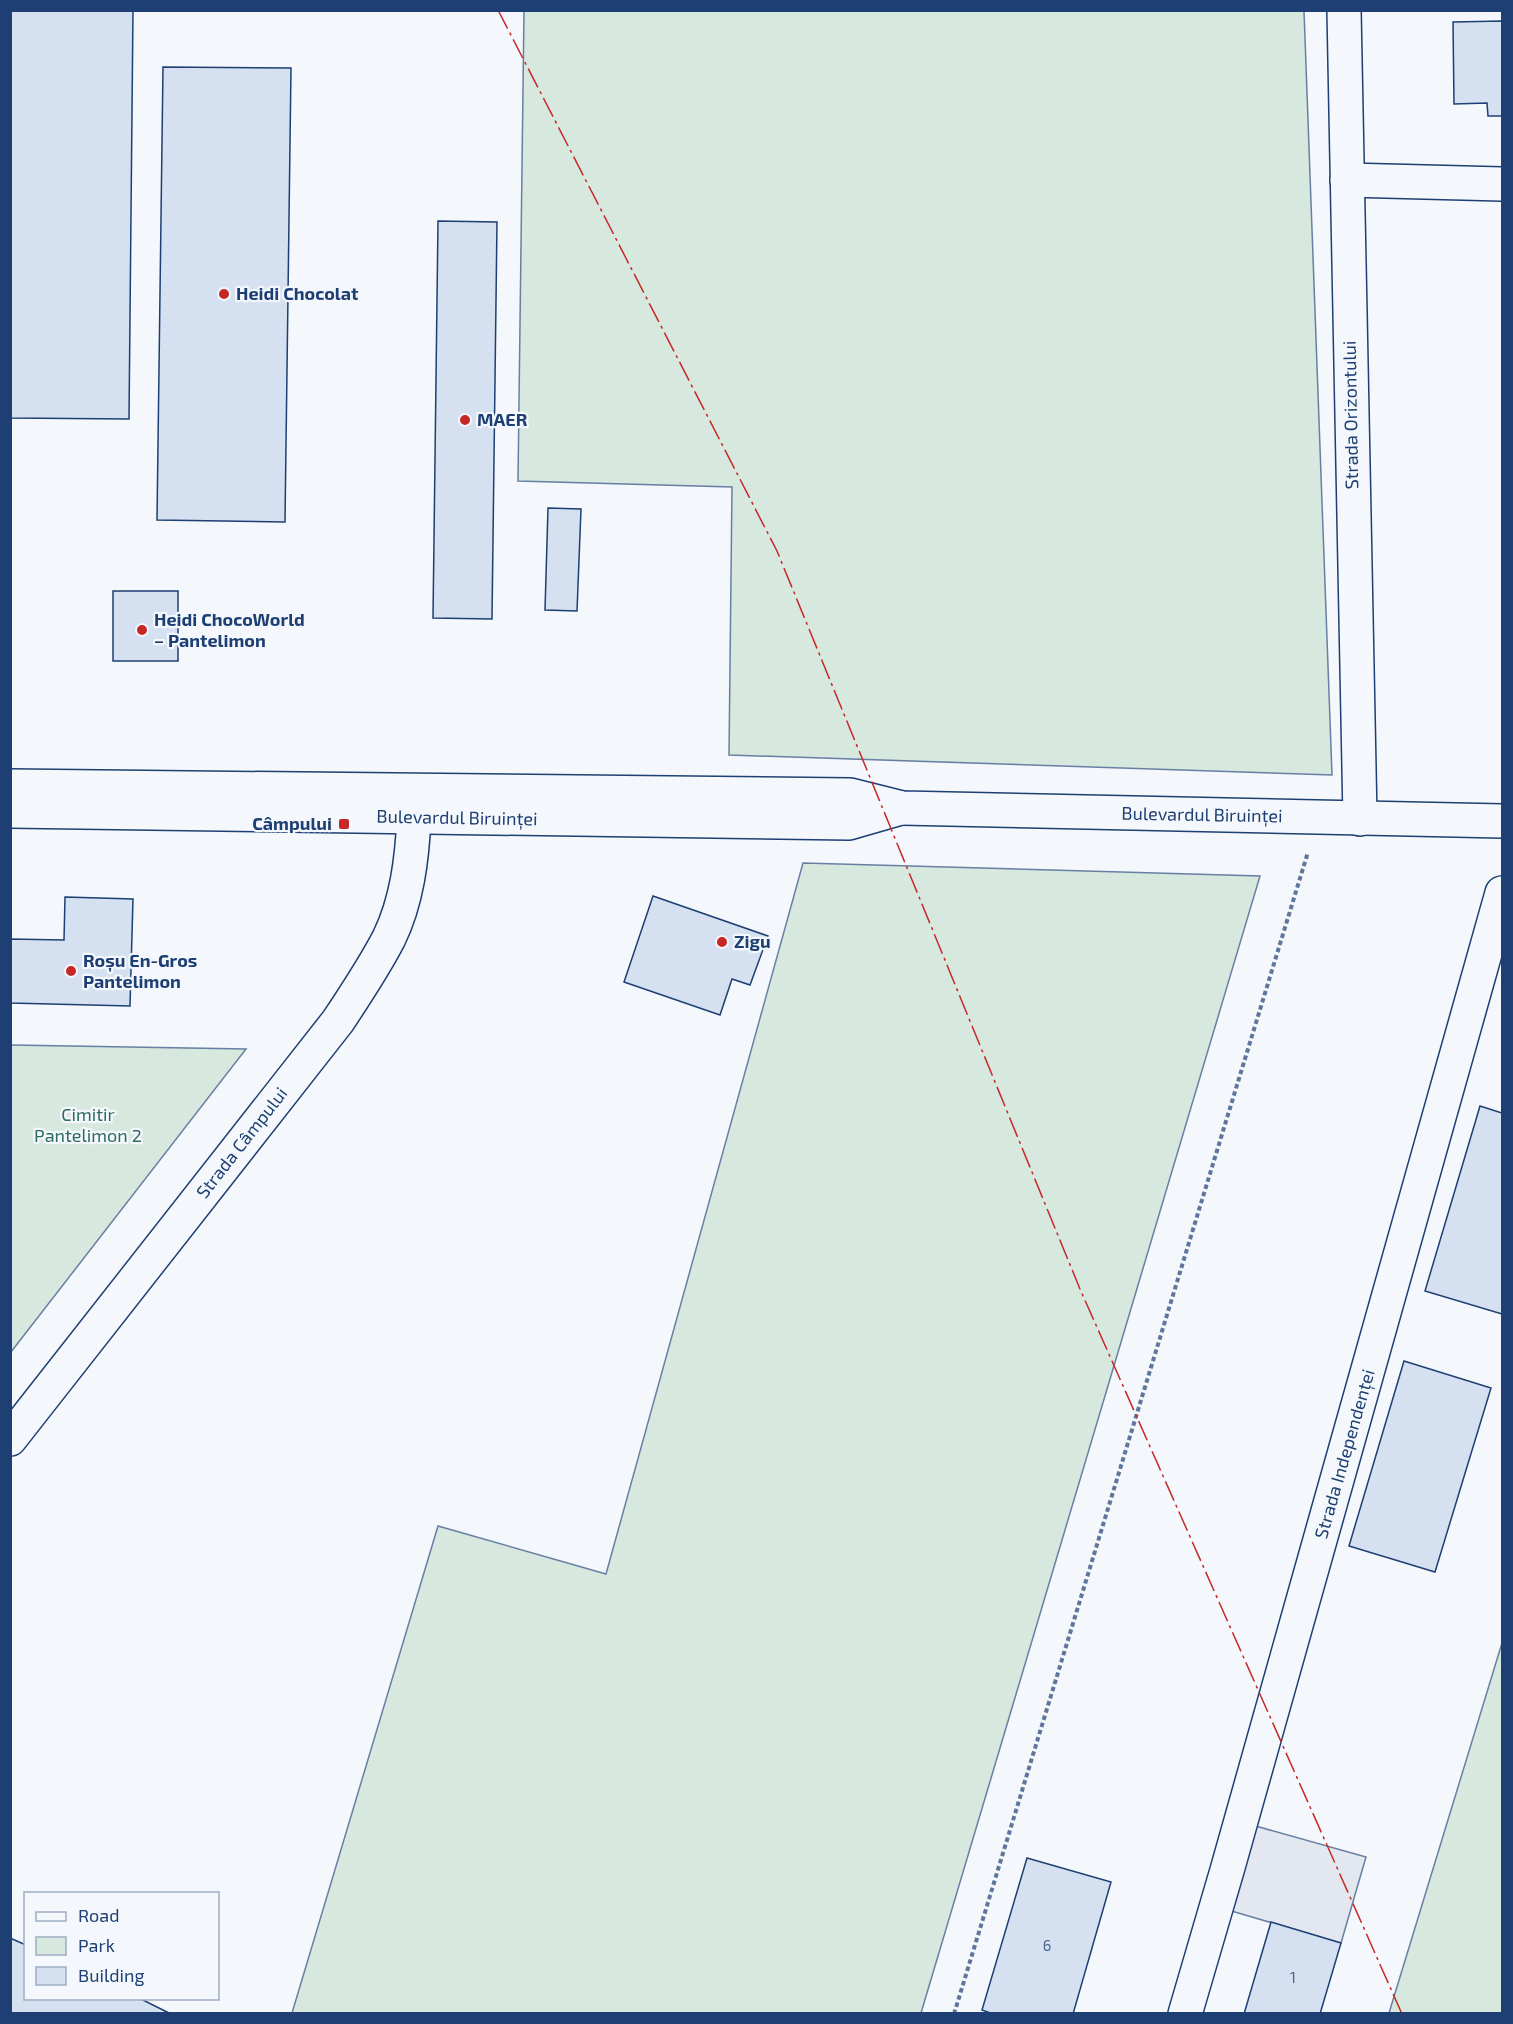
<svg xmlns="http://www.w3.org/2000/svg" width="1513" height="2024" viewBox="0 0 1513 2024" font-family="'Exo 2',sans-serif">
	<style>
		.green { fill: #d7e8df; stroke: #687fa3; stroke-width: 1.5 }
		.parking { fill: #e3e8f0; stroke: #687fa3; stroke-width: 1.5 }
		.building { fill: #d5e0f0; stroke: #1d3f73; stroke-width: 1.5 }
		.lines { fill: none; stroke-linecap: round; stroke-linejoin: round }
		.minor-casing { stroke: #1d3f73; stroke-width: 36 }
		.primary-casing { stroke: #1d3f73; stroke-width: 36 }
		.path { stroke: #5e769c; stroke-width: 4; stroke-dasharray: 4.5 3; stroke-linecap: butt }
		.minor { stroke: #f4f7fb; stroke-width: 33 }
		.primary { stroke: #f4f7fb; stroke-width: 33 }
		.power { stroke: #c62828; stroke-width: 1.5; stroke-dasharray: 21 4.5 3 4.5; stroke-linecap: butt }
		.poi-dot { fill: #c62828; stroke: #f4f7fb; stroke-width: 2 }
		.labels { text-anchor: middle; stroke-width: 4.5; stroke-linejoin: round; paint-order: stroke }
		.number-label { font-size: 15px; fill: #4b6792 }
		.poi-label { font-size: 18px; font-weight: bold; fill: #1d3f73; stroke: #f4f7fb; text-anchor: start }
		.street-label { font-size: 18px; fill: #1d3f73; stroke: #f4f7fb }
		.park-label { font-size: 18px; fill: #2c6c60; stroke: #f4f7fb }
	</style>
	<rect width="100%" height="100%" fill="#f4f7fb"/>
	<!-- green -->
	<g class="green">
		<path d="M524,11H1304L1332,775L729,755L732,487L518,481Z"/>
		<path d="M803,863L1260,876L921,2013H292L438,1526L606,1574Z"/>
		<path d="M11,1045L246,1049L11,1352L10,1045Z"/>
		<path d="M1502,1643V2013H1389Z"/>
	</g>
	<!-- parking -->
	<path class="parking" d="M1252,1825L1366,1857L1341,1943L1228,1910Z"/>
	<!-- building -->
	<g class="building">
		<path d="M10,10H133L129,419L10,418Z"/>
		<path d="M1502,21V116H1488L1487,103L1454,104L1453,22Z"/>
		<path d="M163,67L291,68L285,522L157,520Z"/>
		<path d="M438,221L497,222L492,619L433,618Z"/>
		<path d="M548,508L581,509L577,611L545,610Z"/>
		<rect x="113" y="591" width="65" height="70"/>
		<path d="M653,896L768,936L750,985L732,979L720,1015L624,982Z"/>
		<path d="M65,897L133,899L130,1006L10,1003V939L64,940Z"/>
		<path d="M1480,1106L1502,1113V1314L1425,1291Z"/>
		<path d="M1404,1361L1491,1388L1435,1572L1349,1546Z"/>
		<path d="M1027,1858L1111,1882L1073,2014H993L982,2010Z"/>
		<path d="M1271,1922L1341,1943L1320,2014H1244Z"/>
		<path d="M10,1938L26,1945V1998H139L171,2014H10Z"/>
	</g>
	<g class="lines">
		<defs>
			<g id="minor">
				<path d="M1344,10L1360,819"/>
				<path d="M1347,180L1502,184"/>
				<path d="M10,1439L338,1021C356,994 374,967 389,938C407,901 412,859 414,818"/>
				<path d="M1185,2014L1228,1867L1502,893"/>
			</g>
			<g id="primary">
				<path d="M10,786L850,795L902,808L1502,821"/>
				<path d="M10,811L849,823L901,808"/>
			</g>
		</defs>
		<!-- minor casing -->
		<use href="#minor" class="minor-casing"/>
		<!-- primary casing -->
		<use href="#primary" class="primary-casing"/>
		<!-- path -->
		<path class="path" d="M954,2014L1308,852"/>
		<!-- minor -->
		<use href="#minor" class="minor"/>
		<!-- primary -->
		<use href="#primary" class="primary"/>
		<!-- power -->
		<path class="power" d="M498,10L777,551L1080,1289L1402,2014"/>
	</g>
	<!-- markers -->
	<g class="poi-dot">
		<circle cx="224" cy="294" r="6"/>
		<circle cx="465" cy="420" r="6"/>
		<circle cx="142" cy="630" r="6"/>
		<rect x="338" y="818" width="12" height="12" rx="3"/>
		<circle cx="722" cy="942" r="6"/>
		<circle cx="71" cy="971" r="6"/>
	</g>
	<g class="labels">
		<!-- number labels -->
		<g class="number-label">
			<text x="1047" y="1951">6</text>
			<text x="1293" y="1983">1</text>
		</g>
		<!-- poi labels -->
		<g class="poi-label">
			<text x="236" y="300">Heidi Chocolat</text>
			<text x="477" y="426">MAER</text>
			<text x="154" y="626">Heidi ChocoWorld<tspan x="154" dy="21">– Pantelimon</tspan></text>
			<text x="332" y="830" text-anchor="end">Câmpului</text>
			<text x="734" y="948">Zigu</text>
			<text x="83" y="967">Roșu En-Gros<tspan x="83" dy="21">Pantelimon</tspan></text>
		</g>
		<!-- street labels -->
		<g class="street-label">
			<text transform="translate(1351 415) rotate(-91)" y="6">Strada Orizontului</text>
			<text transform="translate(1202 815) rotate(1)" y="6">Bulevardul Biruinței</text>
			<text transform="translate(457 818) rotate(1)" y="6">Bulevardul Biruinței</text>
			<text transform="translate(242 1143) rotate(-52)" y="6">Strada Câmpului</text>
			<text transform="translate(1345 1454) rotate(-74)" y="6">Strada Independenței</text>
		</g>
		<!-- park labels -->
		<g class="park-label">
			<text x="88" y="1121">Cimitir<tspan x="88" dy="21">Pantelimon 2</tspan></text>
		</g>
	</g>
	<!-- border -->
	<rect width="1513" height="2024" fill="none" stroke="#1d3f73" stroke-width="24"/>
	<!-- legend -->
	<rect x="24" y="1892" width="195" height="108" fill="#f4f7fb" stroke="#9eadc5" stroke-width="1.5"/>
	<rect x="36" y="1912" width="30" height="9" fill="#f4f7fb" stroke="#9eadc5" stroke-width="1.5"/>
	<text x="78" y="1922" font-size="18" fill="#1d3f73">Road</text>
	<rect x="36" y="1937" width="30" height="18" fill="#d7e8df" stroke="#9eadc5" stroke-width="1.5"/>
	<text x="78" y="1952" font-size="18" fill="#1d3f73">Park</text>
	<rect x="36" y="1967" width="30" height="18" fill="#d5e0f0" stroke="#9eadc5" stroke-width="1.5"/>
	<text x="78" y="1982" font-size="18" fill="#1d3f73">Building</text>
</svg>
